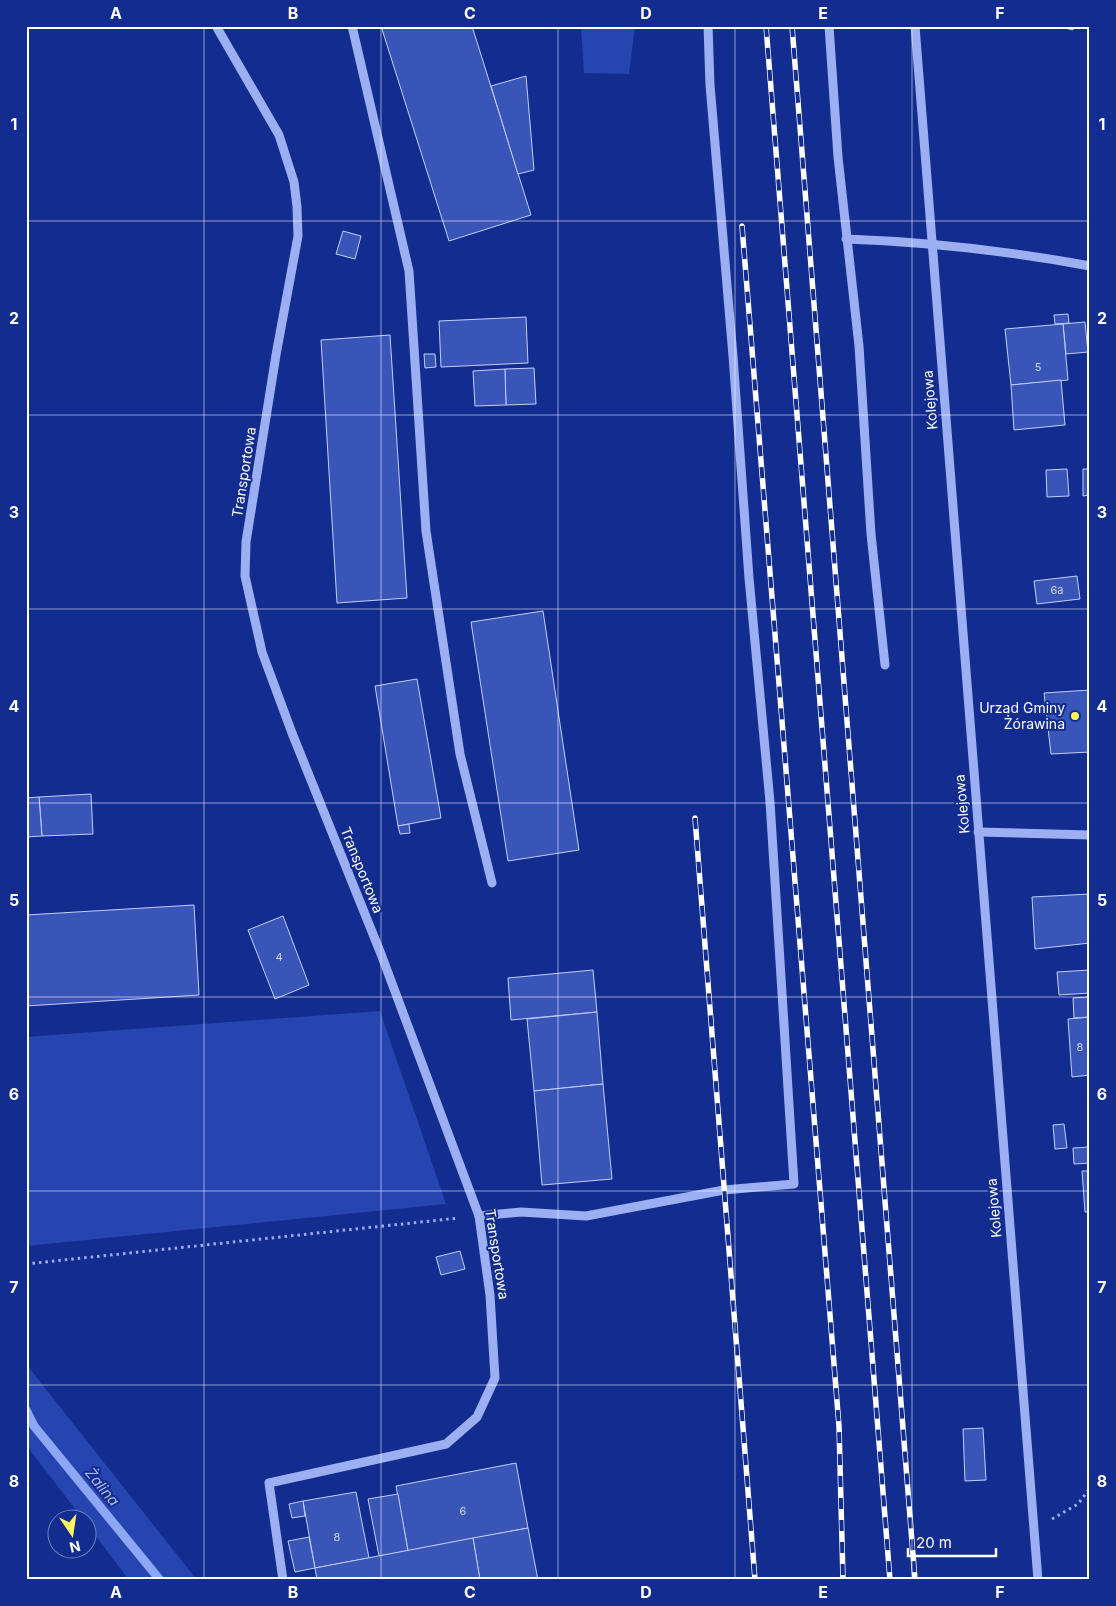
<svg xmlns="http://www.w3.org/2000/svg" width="1116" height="1606" viewBox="0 0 1116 1606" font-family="Inter,sans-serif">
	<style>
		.green { fill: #2745b0 }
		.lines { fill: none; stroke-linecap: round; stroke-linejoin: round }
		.stream { stroke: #8da6f5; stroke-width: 9 }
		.building { fill: #3a55b8; stroke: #c3d0fd }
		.path { stroke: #9caff2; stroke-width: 3; stroke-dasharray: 2.5 4; stroke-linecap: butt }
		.minor { stroke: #9caff2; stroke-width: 9 }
		.rail-casing { stroke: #fff; stroke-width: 5.5 }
		.rail { stroke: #122c8f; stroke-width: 4; stroke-dasharray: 11; stroke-linecap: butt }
		.grid { fill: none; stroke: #fff; stroke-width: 1; stroke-opacity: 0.55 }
		.poi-dot { fill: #fff65d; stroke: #122c8f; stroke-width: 2 }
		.labels { text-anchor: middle; stroke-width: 4; stroke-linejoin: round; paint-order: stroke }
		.number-label { font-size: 11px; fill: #ced4ed }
		.street-label { font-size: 14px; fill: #fff; stroke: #122c8f }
		.poi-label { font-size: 14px; fill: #fff; stroke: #122c8f; text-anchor: end }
		.water-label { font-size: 15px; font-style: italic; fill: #a8baf9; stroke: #122c8f }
		.neatline { fill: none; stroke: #fff; stroke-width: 2 }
		.grid-label { font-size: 16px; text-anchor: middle; font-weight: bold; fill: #fff }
	</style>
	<rect width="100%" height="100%" fill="#122c8f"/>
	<!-- green -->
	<g class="green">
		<path d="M581,26H635L629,74L584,73Z"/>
		<path d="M380,1011L446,1204L26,1246V1037Z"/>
		<path d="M26,1364L197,1580H129L88,1526V1518H82L26,1445Z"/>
	</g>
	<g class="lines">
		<!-- stream -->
		<path class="stream" d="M26,1410L34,1426L160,1580"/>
	</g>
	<!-- building -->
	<g class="building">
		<path d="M381,26H472L531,215L449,241Z"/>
		<path d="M1056,26H1073V30Z"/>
		<path d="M526,76L534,170L518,174L491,86Z"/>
		<path d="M343,231L361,236L355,259L336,254Z"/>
		<path d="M1068,314L1069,323L1055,324L1054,315Z"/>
		<path d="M526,317L528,363L441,367L439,321Z"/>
		<path d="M1085,322L1088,352L1066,354L1063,324Z"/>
		<path d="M1063,324L1068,380L1011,385L1005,329Z"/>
		<path d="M390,335L407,598L337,603L321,340Z"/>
		<path d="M424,354H435L436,367L425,368Z"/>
		<path d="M534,368L536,404L506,405L505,369Z"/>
		<path d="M505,369L506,405L475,406L473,371Z"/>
		<path d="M1061,380L1065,425L1014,430L1011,385Z"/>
		<path d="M1067,469L1069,496L1047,497L1046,470Z"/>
		<path d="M1083,469H1090V495L1083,496Z"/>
		<path d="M1077,576L1080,599L1037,604L1034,581Z"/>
		<path d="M543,611L579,850L508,861L471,622Z"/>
		<path d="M417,679L441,818L398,826L375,686Z"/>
		<path d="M1090,690V752L1051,754L1044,693Z"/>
		<path d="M91,794L93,834L42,836L39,797Z"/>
		<path d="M39,797L42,836L26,837V798Z"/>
		<path d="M409,824L410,833L400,834L398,826Z"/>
		<path d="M1090,894V943L1035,949L1032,897Z"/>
		<path d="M194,905L199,995L26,1006V915Z"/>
		<path d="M283,916L309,985L275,999L248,930Z"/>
		<path d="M593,970L597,1012L511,1020L508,978Z"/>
		<path d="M1090,970V993L1059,995L1057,972Z"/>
		<path d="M1090,997V1017L1074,1018L1073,998Z"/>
		<path d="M597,1012L603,1084L534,1091L527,1019Z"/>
		<path d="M1090,1017V1075L1072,1077L1068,1019Z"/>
		<path d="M603,1084L612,1179L542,1185L534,1091Z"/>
		<path d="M1064,1124L1067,1148L1055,1149L1053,1125Z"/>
		<path d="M1090,1147V1163L1074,1164L1073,1148Z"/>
		<path d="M1082,1171H1090V1212H1085Z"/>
		<path d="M460,1251L465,1269L441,1275L436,1257Z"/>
		<path d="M983,1428L986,1480L965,1481L963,1429Z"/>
		<path d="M516,1463L528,1528L408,1551L396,1486Z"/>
		<path d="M356,1492L369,1558L315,1568L303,1501Z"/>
		<path d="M398,1494L408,1551L379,1556L368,1499Z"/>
		<path d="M303,1501L305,1516L292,1518L289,1504Z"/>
		<path d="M528,1528L538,1580H480L473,1538Z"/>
		<path d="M309,1537L315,1568L295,1572L288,1541Z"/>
		<path d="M473,1538L480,1580H317L315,1568Z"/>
	</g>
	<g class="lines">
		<!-- path -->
		<g class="path">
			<path d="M26,1264L459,1218"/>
			<path d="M1052,1519L1078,1504L1090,1488"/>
		</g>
		<!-- minor -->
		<g class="minor">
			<path d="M216,26L279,135L294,182L297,207L298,236L276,355L246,542L245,576L262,652L292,733L381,954L479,1216L490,1295L495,1378L477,1417L446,1444L269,1483L283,1580"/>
			<path d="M352,26L409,271L426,531L460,754L492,883"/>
			<path d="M829,26L838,157L859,346L871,534L885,665"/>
			<path d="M915,26L1038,1580"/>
			<path d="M846,239C928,242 1009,251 1090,266"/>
			<path d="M978,832L1090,835"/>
			<path d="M479,1216L521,1212L586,1216L724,1190L794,1184L770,802L749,578L733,356L710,85L708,26"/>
		</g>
		<defs>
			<g id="rail">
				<path d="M766,26L890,1580"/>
				<path d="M792,26L915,1580"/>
				<path d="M742,226L839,1426L843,1580"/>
				<path d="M695,818L755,1580"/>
			</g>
		</defs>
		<!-- rail casing -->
		<use href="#rail" class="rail-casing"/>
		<!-- rail -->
		<use href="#rail" class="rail"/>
	</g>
	<!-- grid -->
	<path class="grid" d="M204,26V1580M381,26V1580M558,26V1580M735,26V1580M912,26V1580M26,221H1090M26,415H1090M26,609H1090M26,803H1090M26,997H1090M26,1191H1090M26,1385H1090"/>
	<!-- markers -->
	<circle class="poi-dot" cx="1075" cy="716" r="5"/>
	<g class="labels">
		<!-- number labels -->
		<g class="number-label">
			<text x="1038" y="371">5</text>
			<text x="1057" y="594">6a</text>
			<text x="279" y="961">4</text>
			<text x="1080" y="1051">8</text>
			<text x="463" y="1515">6</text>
			<text x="337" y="1541">8</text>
		</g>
		<!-- street labels -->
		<g class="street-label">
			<text transform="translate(930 400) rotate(-95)" y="5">Kolejowa</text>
			<text transform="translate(244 472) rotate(-81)" y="5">Transportowa</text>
			<text transform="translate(962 804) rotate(-95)" y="5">Kolejowa</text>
			<text transform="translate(362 870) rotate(68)" y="5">Transportowa</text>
			<text transform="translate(994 1208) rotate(-95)" y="5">Kolejowa</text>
			<text transform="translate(497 1254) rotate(81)" y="5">Transportowa</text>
		</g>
		<!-- poi labels -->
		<g class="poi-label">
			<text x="1065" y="713">Urząd Gminy<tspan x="1065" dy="16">Żórawina</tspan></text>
		</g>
		<!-- water labels -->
		<g class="water-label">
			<text transform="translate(102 1487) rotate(51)" y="5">Żalina</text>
		</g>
	</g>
	<!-- border -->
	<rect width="1116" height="1606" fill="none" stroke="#122c8f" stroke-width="55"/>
	<!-- north arrow -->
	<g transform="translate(72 1534) rotate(167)"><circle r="24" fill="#122c8f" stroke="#7180bc"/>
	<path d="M0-4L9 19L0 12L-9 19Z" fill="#fff65d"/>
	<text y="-8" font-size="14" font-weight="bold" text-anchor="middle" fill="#ffffff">N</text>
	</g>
	<!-- scale -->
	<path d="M908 1548v8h88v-8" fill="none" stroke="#ffffff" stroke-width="2.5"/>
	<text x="916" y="1548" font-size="15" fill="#ffffff" stroke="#122c8f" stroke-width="4" paint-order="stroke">20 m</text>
	<rect x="28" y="28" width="1060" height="1550" class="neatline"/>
	<g class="grid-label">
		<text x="116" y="19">A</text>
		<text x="293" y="19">B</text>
		<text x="470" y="19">C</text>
		<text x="646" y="19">D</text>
		<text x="823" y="19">E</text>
		<text x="1000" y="19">F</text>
		<text x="14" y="130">1</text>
		<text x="1102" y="130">1</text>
		<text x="14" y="324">2</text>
		<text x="1102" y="324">2</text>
		<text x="14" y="518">3</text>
		<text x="1102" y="518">3</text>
		<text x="14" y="712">4</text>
		<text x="1102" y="712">4</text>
		<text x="14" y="906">5</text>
		<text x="1102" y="906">5</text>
		<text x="14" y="1100">6</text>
		<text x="1102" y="1100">6</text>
		<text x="14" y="1293">7</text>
		<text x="1102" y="1293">7</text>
		<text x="14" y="1487">8</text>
		<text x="1102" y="1487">8</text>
		<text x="116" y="1598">A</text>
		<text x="293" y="1598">B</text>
		<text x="470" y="1598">C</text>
		<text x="646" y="1598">D</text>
		<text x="823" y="1598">E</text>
		<text x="1000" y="1598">F</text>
	</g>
</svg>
